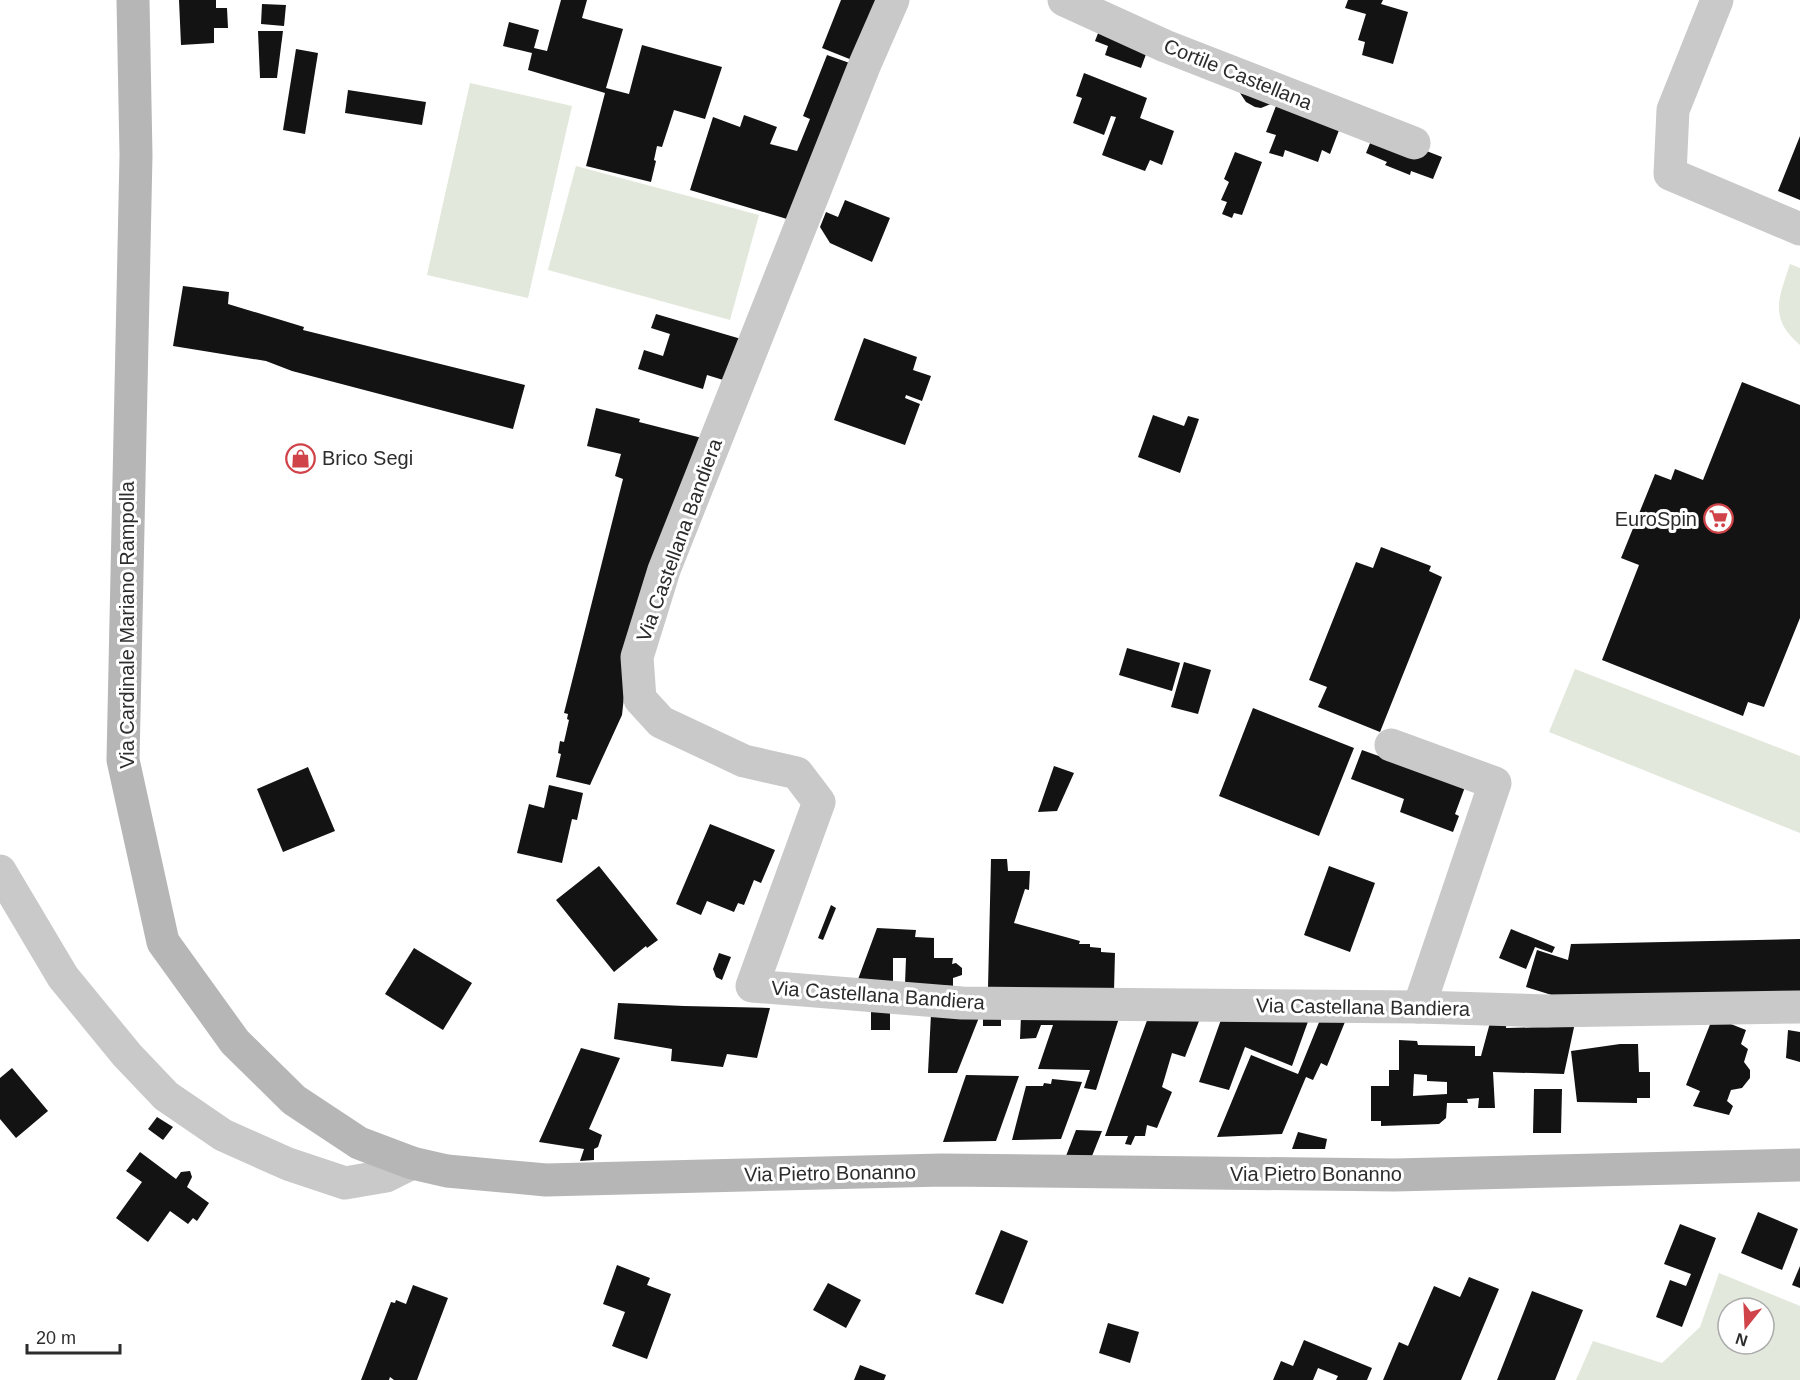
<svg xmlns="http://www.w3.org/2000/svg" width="1800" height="1380" viewBox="0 0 1800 1380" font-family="Arial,sans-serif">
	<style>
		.green { fill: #e2e8db; fill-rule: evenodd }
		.building { fill: #131313; fill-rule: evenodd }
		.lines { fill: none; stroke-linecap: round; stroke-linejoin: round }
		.street { stroke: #c9c9c9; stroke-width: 33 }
		.secondary { stroke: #b6b6b6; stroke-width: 33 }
		.labels { text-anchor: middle; stroke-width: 6; stroke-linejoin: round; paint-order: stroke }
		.street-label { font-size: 20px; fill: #2c2c2c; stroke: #fff }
		.poi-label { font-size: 20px; fill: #2c2c2c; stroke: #fff; text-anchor: start }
	</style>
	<rect width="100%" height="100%" fill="#fff"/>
	<!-- green -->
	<g class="green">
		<path d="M470,83L572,106L528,298L427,275Z"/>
		<path d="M576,166L759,215L730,320L548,270Z"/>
		<path d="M1790,264L1800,268V345C1768,318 1779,298 1790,264Z"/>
		<path d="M1575,669L1800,756V833L1549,732Z"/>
		<path d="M1719,1273L1800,1306V1380H1576L1593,1341L1662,1363L1700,1327ZM1728,1308H1764V1344H1728Z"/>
	</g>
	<!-- building -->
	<g class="building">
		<path d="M179,0H216V8H227L228,28H214V43L181,45Z"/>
		<path d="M561,0H587L582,18L623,29L606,88L629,94L642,45L722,67L705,119L674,110L662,147L657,146L654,160L656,161L651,182L586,166L605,93L528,70L532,53L503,46L509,22L539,30L534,48L547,51Z"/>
		<path d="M841,0H888L862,64L822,48Z"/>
		<path d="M1348,0H1383L1381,4L1408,12L1393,64L1362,55L1365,42L1358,40L1366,14L1345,8Z"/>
		<path d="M262,4L286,5L284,26L261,24Z"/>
		<path d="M1102,23L1149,46L1141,68L1105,55L1108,46L1095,41Z"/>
		<path d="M258,31H283L277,78H260Z"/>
		<path d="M296,49L318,53L305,134L283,130Z"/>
		<path d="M827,55L861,67L797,222L690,190L713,117L740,127L744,115L777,127L770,144L797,151L810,119L803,116Z"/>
		<path d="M1084,73L1147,98L1140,118L1174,131L1162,165L1150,160L1145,171L1102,155L1116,117L1111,116L1104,135L1073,123L1082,98L1076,96Z"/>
		<path d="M348,90L426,102L422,125L345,113Z"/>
		<path d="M1240,93L1273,103L1261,108L1255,107L1246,102Z"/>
		<path d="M1281,93L1344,117L1330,154L1322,150L1318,162L1285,150L1283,157L1269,153L1276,135L1266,132Z"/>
		<path d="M1375,131L1442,157L1433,179L1411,171L1410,175L1385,165L1387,162L1366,153Z"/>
		<path d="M1800,136V200L1778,191Z"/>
		<path d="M1235,152L1262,162L1242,215L1234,213L1232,218L1222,214L1227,202L1221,200L1229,182L1224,179Z"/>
		<path d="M845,200L890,218L872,262L830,243L820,227L826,212L838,217Z"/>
		<path d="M183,286L229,292L228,304L304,327L303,330L525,385L513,429L292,371L266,361L173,346Z"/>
		<path d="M656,314L748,341L733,383L707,375L703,389L638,369L644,350L663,356L670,334L651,328Z"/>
		<path d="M864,338L917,357L913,370L931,376L922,401L906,395L905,398L920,404L905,445L834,420Z"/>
		<path d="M1742,382L1800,405V618L1764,707L1748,702L1743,716L1602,660L1639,565L1621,558L1655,474L1671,480L1675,469L1703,480Z"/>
		<path d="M596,408L640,419L639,422L702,438L626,678L622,715L590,785L556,777L561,754L558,753L560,741L564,742L569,720L567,719L568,714L564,713L623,479L615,476L621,454L587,446Z"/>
		<path d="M1153,415L1184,426L1188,416L1199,419L1180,473L1138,457Z"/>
		<path d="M1381,547L1431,566L1429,571L1442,577L1380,732L1318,707L1327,687L1309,680L1356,562L1373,568Z"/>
		<path d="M1127,648L1180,663L1172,691L1119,675Z"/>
		<path d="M1184,662L1211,670L1198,714L1171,707Z"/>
		<path d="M1253,708L1354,748L1319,836L1219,796Z"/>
		<path d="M1362,750L1465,787L1455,814L1459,816L1453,832L1400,812L1404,799L1351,779Z"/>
		<path d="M1054,766L1074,773L1057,811L1038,812Z"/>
		<path d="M308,767L335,831L283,852L257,789Z"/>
		<path d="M549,785L583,793L577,820L572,819L562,863L517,853L529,804L544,808Z"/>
		<path d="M710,824L775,850L761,883L754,880L744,905L738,903L734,912L707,901L701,915L676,904Z"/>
		<path d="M991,859H1007L1008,871H1030L1029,890L1025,889L1014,923L1080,941L1079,944H1090V947L1101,948V952L1115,953L1114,991L988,988Z"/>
		<path d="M599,866L658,940L647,948L646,946L614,972L556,900Z"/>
		<path d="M1329,866L1375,883L1350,952L1304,935Z"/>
		<path d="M831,905L836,908L823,940L818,938Z"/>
		<path d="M877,928L916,930L915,937L934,938V958H953L952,964L956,963L962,968V975L953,978V986L905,984L906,958H893V984L857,982Z"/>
		<path d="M1511,929L1555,947L1552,953L1535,947L1526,969L1499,958Z"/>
		<path d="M1800,939V996L1558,997L1526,987L1537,950L1568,960L1571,944Z"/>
		<path d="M414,948L472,983L443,1030L385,994Z"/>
		<path d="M719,953L731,957L722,980L716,977L713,969Z"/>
		<path d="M618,1003L684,1006L770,1008L757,1058L727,1054L723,1067L671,1061L672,1049L614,1039Z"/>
		<path d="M890,1011V1030H871V1012Z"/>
		<path d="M931,1014L980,1015L957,1073H928Z"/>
		<rect x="983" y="1014" width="18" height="12"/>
		<path d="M1223,1014L1310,1016L1292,1066L1245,1047L1229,1090L1199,1082Z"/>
		<path d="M1149,1015L1201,1016L1185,1057L1172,1053L1162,1087L1172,1092L1157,1128L1147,1125L1145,1136H1135L1131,1145L1125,1144L1128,1136H1105Z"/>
		<path d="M1322,1015L1347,1017L1327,1066L1321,1063L1313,1080L1306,1077L1282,1134L1217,1137L1251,1055L1298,1074Z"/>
		<path d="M1021,1016L1119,1018L1096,1090L1084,1088L1090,1070L1038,1069L1053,1025H1041L1036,1038L1020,1039Z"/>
		<path d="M1713,1017L1746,1030L1741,1044L1748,1049L1744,1062L1750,1070V1078L1742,1088L1731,1090L1727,1101L1733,1106L1729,1115L1693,1106L1700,1091L1686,1085Z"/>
		<path d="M1507,1018L1506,1028L1554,1027L1576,1018L1564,1074L1493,1072L1495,1108H1478L1479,1098L1467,1099L1468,1103H1447L1446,1118L1439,1124L1381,1126V1121H1371V1086H1389V1070H1399V1040L1417,1041L1418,1045L1475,1046V1056H1481L1491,1019ZM1414,1074L1427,1075V1081L1447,1082V1094L1413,1096Z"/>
		<path d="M1788,1030L1800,1032V1062L1786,1058Z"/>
		<path d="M1620,1044H1638L1639,1072H1650V1098H1637V1103L1577,1102L1571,1051Z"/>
		<path d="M581,1048L620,1058L589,1129L602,1135L598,1147L594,1149V1160L580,1161L584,1149L539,1142Z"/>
		<path d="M12,1068L48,1111L16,1138L0,1119V1078Z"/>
		<path d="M966,1075L1019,1076L996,1141L943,1142Z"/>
		<path d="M1052,1079L1082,1082L1061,1139L1012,1140L1026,1086H1043L1044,1083L1051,1084Z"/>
		<path d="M1534,1089H1562L1561,1133H1533Z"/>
		<path d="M157,1117L173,1127L163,1140L148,1129Z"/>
		<path d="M1076,1130L1102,1131L1092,1156H1066Z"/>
		<path d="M1298,1132L1327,1139L1325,1149H1292Z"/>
		<path d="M140,1152L176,1179L181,1172L190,1171L192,1177L187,1187L209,1203L197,1221L193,1218L188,1224L170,1211L148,1242L116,1218L142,1182L126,1171Z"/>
		<path d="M1758,1212L1798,1229L1782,1270L1741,1253Z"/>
		<path d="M1680,1224L1716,1238L1682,1327L1656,1317L1670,1280L1686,1286L1691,1274L1664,1264Z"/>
		<path d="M1001,1230L1028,1241L1003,1304L975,1294Z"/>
		<path d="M617,1265L650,1278L647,1285L671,1294L647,1359L612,1346L625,1312L603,1304Z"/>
		<path d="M1800,1266V1288L1792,1285Z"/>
		<path d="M1469,1277L1499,1289L1461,1380H1383L1399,1342L1408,1346L1434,1286L1460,1297Z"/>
		<path d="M828,1283L861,1300L846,1328L813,1310Z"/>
		<path d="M413,1285L448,1298L417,1380H394L390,1377L389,1380H361L391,1302L395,1303L396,1300L406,1304Z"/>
		<path d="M1532,1291L1583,1310L1555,1380H1497Z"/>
		<path d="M1108,1323L1139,1332L1130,1363L1099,1353Z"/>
		<path d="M1304,1340L1372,1368L1367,1380H1336L1338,1376L1318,1368L1313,1380H1273L1281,1361L1293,1366Z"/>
		<path d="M860,1365L886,1375L884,1380H854Z"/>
	</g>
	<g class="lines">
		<!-- street -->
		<g class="street">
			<path d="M893,0L865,64L664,570L637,657L640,699L661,722L744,761L797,773L819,802L752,986L962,1003L1419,1007L1547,1011L1800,1007"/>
			<path d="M1064,0L1165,46L1414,143"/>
			<path d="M1717,0L1673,110L1670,174L1800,229"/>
			<path d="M1391,745L1495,783L1419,1007"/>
			<path d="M0,871L63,977L127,1055L166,1096L223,1135L288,1164L345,1183L386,1176L412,1163"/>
		</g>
		<!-- secondary -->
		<path class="secondary" d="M133,0L136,155L123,760L163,942L235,1042L294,1100L359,1143L412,1163L447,1171L546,1180L942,1170L1395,1175L1800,1165"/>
	</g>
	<!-- icons -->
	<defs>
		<symbol id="shop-ring" viewBox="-11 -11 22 22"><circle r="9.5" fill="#fff" stroke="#cf4349" stroke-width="1.5"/><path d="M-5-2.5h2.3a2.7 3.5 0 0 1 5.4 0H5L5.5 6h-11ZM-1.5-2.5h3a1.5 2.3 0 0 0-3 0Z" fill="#cf4349"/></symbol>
		<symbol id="supermarket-ring" viewBox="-11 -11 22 22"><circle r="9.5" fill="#fff" stroke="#cf4349" stroke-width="1.5"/><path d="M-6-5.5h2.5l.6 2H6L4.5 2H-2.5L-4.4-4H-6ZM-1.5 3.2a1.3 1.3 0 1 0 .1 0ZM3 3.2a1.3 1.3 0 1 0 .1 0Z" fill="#cf4349"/></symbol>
	</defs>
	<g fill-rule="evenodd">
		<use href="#shop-ring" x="284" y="442" width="33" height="33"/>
		<use href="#supermarket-ring" x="1702" y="502" width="33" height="33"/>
	</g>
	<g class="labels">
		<!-- street labels -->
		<g class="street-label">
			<text transform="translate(1238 74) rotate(22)" y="7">Cortile Castellana</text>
			<text transform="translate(679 540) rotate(-70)" y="7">Via Castellana Bandiera</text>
			<text transform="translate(127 625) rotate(-90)" y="7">Via Cardinale Mariano Rampolla</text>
			<text transform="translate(878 995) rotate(4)" y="7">Via Castellana Bandiera</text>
			<text transform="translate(1363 1007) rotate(1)" y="7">Via Castellana Bandiera</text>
			<text transform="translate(830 1173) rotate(-1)" y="7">Via Pietro Bonanno</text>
			<text x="1316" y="1181">Via Pietro Bonanno</text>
		</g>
		<!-- poi labels -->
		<g class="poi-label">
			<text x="322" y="465">Brico Segi</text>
			<text x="1697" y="526" text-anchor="end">EuroSpin</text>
		</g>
	</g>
	<!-- north arrow -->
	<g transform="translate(1746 1326) rotate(198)"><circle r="28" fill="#ffffff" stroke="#ababab" stroke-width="1.5"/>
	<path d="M0-4.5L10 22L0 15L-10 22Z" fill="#cf4349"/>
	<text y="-9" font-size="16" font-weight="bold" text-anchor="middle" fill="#2c2c2c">N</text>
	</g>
	<!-- scale -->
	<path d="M27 1344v9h93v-9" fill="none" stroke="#2c2c2c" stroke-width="3"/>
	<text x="36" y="1344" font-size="18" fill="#2c2c2c" stroke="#ffffff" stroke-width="4.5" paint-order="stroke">20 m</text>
</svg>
